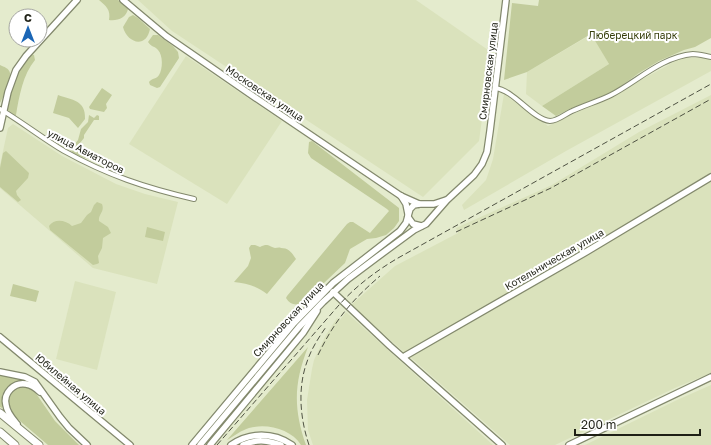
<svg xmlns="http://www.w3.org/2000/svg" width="711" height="445" viewBox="0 0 711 445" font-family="'Golos Text',sans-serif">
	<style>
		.built { fill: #dae2bc }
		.green { fill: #c2cc9c }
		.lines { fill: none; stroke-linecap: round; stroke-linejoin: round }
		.street-casing { stroke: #83896d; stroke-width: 6 }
		.secondary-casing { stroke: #83896d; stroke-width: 8 }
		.highway-casing { stroke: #83896d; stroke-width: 9 }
		.street { stroke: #fff; stroke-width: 4 }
		.secondary { stroke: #fff; stroke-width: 5.5 }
		.highway { stroke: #fff; stroke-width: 7 }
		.rail { stroke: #4f5243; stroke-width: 1; stroke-dasharray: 6 3; stroke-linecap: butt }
		.labels { text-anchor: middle; stroke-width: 4; stroke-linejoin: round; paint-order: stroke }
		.park-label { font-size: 10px; fill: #373f0c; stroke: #fff }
		.street-label { font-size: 10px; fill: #1e2015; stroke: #fff }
	</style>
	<rect width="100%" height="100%" fill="#e4ebcd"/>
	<!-- built -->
	<g class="built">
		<path d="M138,0H416L491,52L479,141L423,197L172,31Z"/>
		<path d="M592,34L609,64L542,106L526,94L527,72Z"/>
		<path d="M186,56L282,121L227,204L129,144Z"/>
		<path d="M681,58H710L711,61V71L566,151L464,210L462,205L486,180L493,159L504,94L548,126L612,96Z"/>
		<path d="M711,95V173L585,249L405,353L351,305L395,266L458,233L456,228L552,185L639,132Z"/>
		<path d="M13,124L62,156L116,184L145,194L178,202L157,284L93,268L0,188V165L8,128Z"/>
		<path d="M711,180V373L677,387L555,445H510L409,356Z"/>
		<path d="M75,281L116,292L97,370L56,359Z"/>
		<path d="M346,312L368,332L493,445H313L308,430L307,400L312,369L314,360L326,335L337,318L340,320Z"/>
		<path d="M711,385V445H585L677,400Z"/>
	</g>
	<!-- green -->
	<g class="green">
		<path d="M99,0H118L128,9C126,18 118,21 109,20C111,10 106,6 99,0Z"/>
		<path d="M539,0H711V38L695,47L684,50L659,61L639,73L613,92L572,108L556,116L542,106L609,64L591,34L527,72L504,80L512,3L538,6Z"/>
		<path d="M133,15L138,18L150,29C146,49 127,43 123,27L129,17Z"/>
		<path d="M153,35H158L173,46L178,52L179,58L160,87L157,88L150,85L149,82C152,78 157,79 159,75C163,69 163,55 158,50C155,46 151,47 148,42Z"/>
		<path d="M31,54L34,55L35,60C23,74 19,97 16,115L15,116C12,115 9,113 8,110C5,96 20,63 31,54Z"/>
		<path d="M0,65C4,67 9,68 10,73C11,76 2,101 0,103Z"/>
		<path d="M102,88L112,95L106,104L107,108L104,112L90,109L89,107Z"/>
		<path d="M58,95C72,100 86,100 85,119L78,128L69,118L53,113Z"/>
		<path d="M89,115L94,118L97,115L99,116V120H94L84,135V138L80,143L79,147L100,159L98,161C88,158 77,158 70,150L78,140L81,129L88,122Z"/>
		<path d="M312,141L399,208V221L394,228L386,235L376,238L367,239L350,249L345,263L305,301C298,306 291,306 286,298L287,296L347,224L350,222H353L370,233L389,211L387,209L311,158L308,153L309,142Z"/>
		<path d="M6,151L29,173L28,178L16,191L17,195L21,200L18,202L0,187V168L3,153Z"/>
		<path d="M97,202L102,204C105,212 98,214 99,221L108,227L111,233L103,238L102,248L98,256L99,263L97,264L93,265L50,230L49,226C54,218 66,220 72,226L81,223L87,215L91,212L94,205Z"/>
		<path d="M147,227L165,232L163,241L145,237Z"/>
		<path d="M251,245H255L260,247C268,243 268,246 275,248C277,248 279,247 281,248C289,248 292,253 296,259L267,294C257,286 246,283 234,282L248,266L251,258L249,248Z"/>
		<path d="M13,284L39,291L36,302L10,296Z"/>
		<path d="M308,347C294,383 293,408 306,445H301C291,429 267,423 249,428C242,430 234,436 227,440Z"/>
		<path d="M0,374L24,380C15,383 2,386 2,399C2,403 3,406 2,408L0,407Z"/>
		<path d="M21,386L28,387L35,392L55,421L79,445H48L13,415L8,407V396L14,389Z"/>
	</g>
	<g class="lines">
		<defs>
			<g id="street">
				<path d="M495,88C514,90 532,119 550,121C558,121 565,114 572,111C585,105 599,101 611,95C638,81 661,57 693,54C699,54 705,56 711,57"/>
				<path d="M0,109C22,122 42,138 64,151C107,175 146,188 194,199"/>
			</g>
			<g id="secondary">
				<path d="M123,0L166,36L247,92L401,196L419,204"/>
				<path d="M0,128L8,92L16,70L26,56L77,0"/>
				<path d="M401,196L406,204L408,214"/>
				<path d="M408,217L413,224L421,226"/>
				<path d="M333,292L390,346L502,445"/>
				<path d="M0,337L130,445"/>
				<path d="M405,356L586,252L711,177"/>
				<path d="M0,372L25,377L35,382L60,417L69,428L87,445"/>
				<path d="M17,424C13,419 7,413 6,405C3,393 14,382 26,384C32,385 36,388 40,392"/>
				<path d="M192,445L294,323L333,283L400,231L406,223L410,209L414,205L419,204H434L446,200"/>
				<path d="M200,445L299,327L323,302L348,279L376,258L414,230L426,224L447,200L474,175L482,164L487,152L490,131L506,0"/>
				<path d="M210,445L303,333L317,311"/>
				<path d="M231,445C250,432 273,432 292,445"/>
				<path d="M243,445C256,439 267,440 281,445"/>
				<path d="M569,445L711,377"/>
			</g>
			<g id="highway">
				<path d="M0,413L39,445"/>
				<path d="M0,432L15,445"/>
			</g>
		</defs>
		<!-- street casing -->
		<use href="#street" class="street-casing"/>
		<!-- secondary casing -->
		<use href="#secondary" class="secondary-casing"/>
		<!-- highway casing -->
		<use href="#highway" class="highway-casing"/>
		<!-- street -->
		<use href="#street" class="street"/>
		<!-- secondary -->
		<use href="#secondary" class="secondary"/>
		<!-- highway -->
		<use href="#highway" class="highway"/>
		<!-- rail -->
		<g class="rail">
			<path d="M456,232L551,188L711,99"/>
			<path d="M318,355C335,320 351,301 380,276"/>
			<path d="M217,445L339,305C356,286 376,271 398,258L711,84"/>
			<path d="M309,445C300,418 297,387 308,359C312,348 319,337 326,327"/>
		</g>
	</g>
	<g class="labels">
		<!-- park labels -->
		<g class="park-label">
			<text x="633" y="39">Люберецкий парк</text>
		</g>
		<!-- street labels -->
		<g class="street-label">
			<text transform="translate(488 71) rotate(-83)" y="4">Смирновская улица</text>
			<text transform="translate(265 93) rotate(34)" y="4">Московская улица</text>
			<text transform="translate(86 151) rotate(27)" y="4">улица Авиаторов</text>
			<text transform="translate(554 259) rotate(-30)" y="4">Котельническая улица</text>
			<text transform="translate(288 319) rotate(-47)" y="4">Смирновская улица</text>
			<text transform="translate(71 384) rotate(40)" y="4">Юбилейная улица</text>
		</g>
	</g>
	<!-- north arrow -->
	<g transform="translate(28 28)"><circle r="19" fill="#ffffff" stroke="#a5a6a1"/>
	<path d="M0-3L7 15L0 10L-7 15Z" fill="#1b66b6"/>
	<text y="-6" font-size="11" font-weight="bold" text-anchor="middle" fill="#1e2015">С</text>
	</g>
	<!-- scale -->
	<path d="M575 429v6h125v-6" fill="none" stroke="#1e2015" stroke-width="2"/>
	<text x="581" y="429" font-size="12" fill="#1e2015" stroke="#ffffff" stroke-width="3" paint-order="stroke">200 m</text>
</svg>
